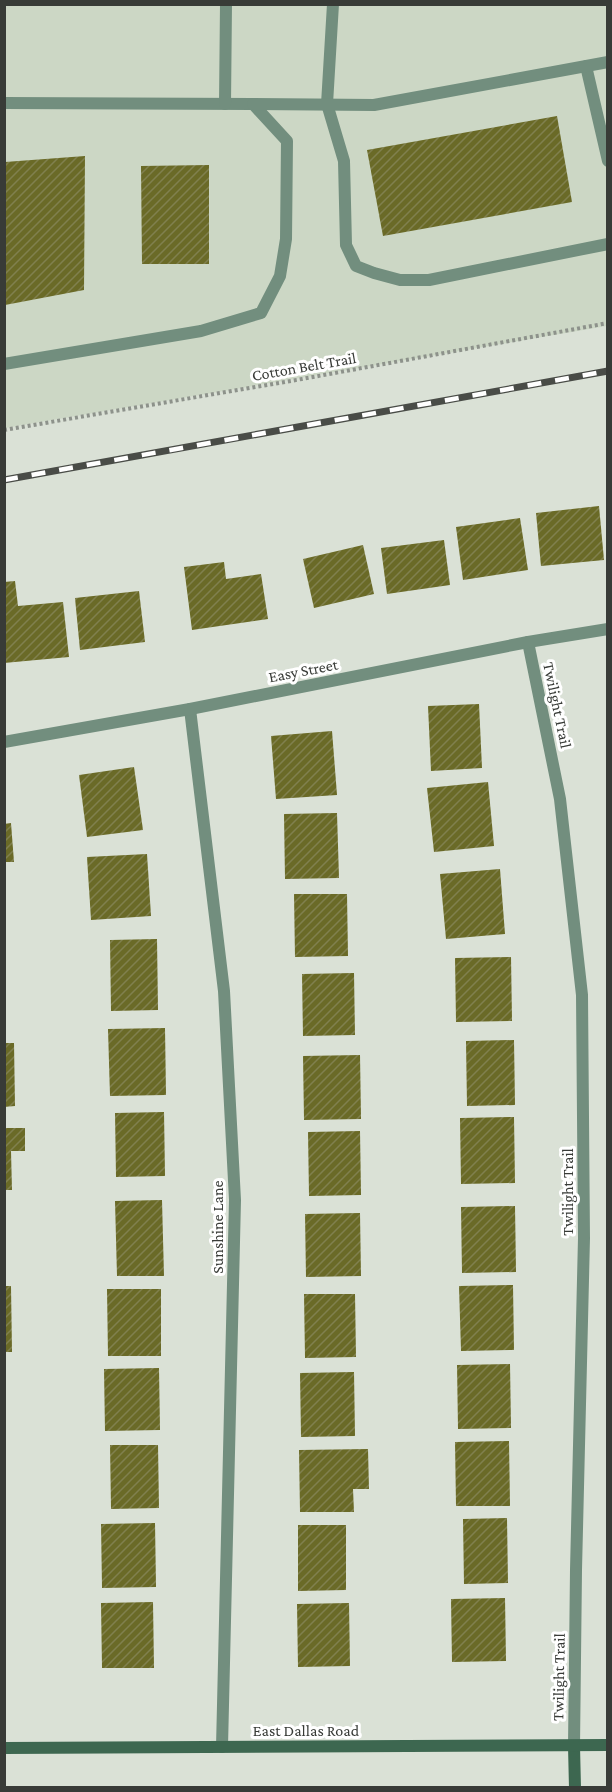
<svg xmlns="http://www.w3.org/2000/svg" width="612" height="1792" viewBox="0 0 612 1792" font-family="'Crimson Pro',serif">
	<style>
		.built { fill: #ccd7c5 }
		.building { fill: url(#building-hatch) }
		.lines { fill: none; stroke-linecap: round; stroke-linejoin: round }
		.path { stroke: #8d928b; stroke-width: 4; stroke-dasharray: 3 3; stroke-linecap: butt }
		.lane { stroke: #728e7e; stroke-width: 12 }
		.street { stroke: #728e7e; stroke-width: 12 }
		.secondary { stroke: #3d6750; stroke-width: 12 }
		.rail-casing { stroke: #494c47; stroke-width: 7 }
		.rail { stroke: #fff; stroke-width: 4.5; stroke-dasharray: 14; stroke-linecap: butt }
		.labels { text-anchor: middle; stroke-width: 6; stroke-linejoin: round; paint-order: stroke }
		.street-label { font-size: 16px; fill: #383b37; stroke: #fff }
	</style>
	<defs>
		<pattern id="building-hatch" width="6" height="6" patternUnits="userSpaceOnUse" patternTransform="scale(1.5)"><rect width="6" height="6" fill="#6a6a27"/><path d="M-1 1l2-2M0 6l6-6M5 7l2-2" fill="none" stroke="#80804e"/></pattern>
	</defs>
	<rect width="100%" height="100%" fill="#dae1d6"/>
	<!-- built -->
	<path class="built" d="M5,5H607V326L5,428Z"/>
	<!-- building -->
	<g class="building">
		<path d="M557,116L572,202L383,236L367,150Z"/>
		<path d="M85,156L84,290L5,305V162Z"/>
		<path d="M209,165V264H142L141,166Z"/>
		<path d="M599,506L604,560L541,566L536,513Z"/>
		<path d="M520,518L528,570L463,580L456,527Z"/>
		<path d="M444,540L450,585L387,594L381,548Z"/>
		<path d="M363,545L374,594L314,608L303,559Z"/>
		<path d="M224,562L226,579L261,574L268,619L192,630L184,567Z"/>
		<path d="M15,581L18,606L63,602L69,657L4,663V582Z"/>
		<path d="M139,591L145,642L80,650L75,598Z"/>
		<path d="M479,704L482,768L431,771L428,706Z"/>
		<path d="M332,731L337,795L276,799L271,736Z"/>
		<path d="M134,767L143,830L87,837L79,775Z"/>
		<path d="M488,782L494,846L434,852L427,788Z"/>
		<path d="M337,813L339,878L285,879L284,814Z"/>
		<path d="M11,823L14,862H4V824Z"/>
		<path d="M147,854L151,916L91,920L87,857Z"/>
		<path d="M500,869L505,934L446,939L440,874Z"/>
		<path d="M294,894H347L348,956L295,957Z"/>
		<path d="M157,939L158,1010L111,1011L110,940Z"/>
		<path d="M511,957L512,1021L456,1022L455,958Z"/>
		<path d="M354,973L355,1035L303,1036L302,974Z"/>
		<path d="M165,1028L166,1095L110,1096L108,1029Z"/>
		<path d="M514,1040L515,1105L467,1106L466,1041Z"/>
		<path d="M4,1043H14L15,1106L4,1107Z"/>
		<path d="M360,1055L361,1119L304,1120L303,1056Z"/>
		<path d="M164,1112L165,1176L116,1177L115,1113Z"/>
		<path d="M514,1117L515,1183L461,1184L460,1118Z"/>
		<path d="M4,1128H25V1151H11L12,1190H4Z"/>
		<path d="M360,1131L361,1195L309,1196L308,1132Z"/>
		<path d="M162,1200L164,1276H117L115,1201Z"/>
		<path d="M515,1206L516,1272L462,1273L461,1207Z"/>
		<path d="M360,1213L361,1276L306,1277L305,1214Z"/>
		<path d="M513,1285L514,1350L461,1351L459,1286Z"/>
		<path d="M4,1286H11L12,1352H4Z"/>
		<path d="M107,1289H161V1356H108Z"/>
		<path d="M304,1294H355L356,1357L305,1358Z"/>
		<path d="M510,1364L511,1428L458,1429L457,1365Z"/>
		<path d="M159,1368L160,1430L105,1431L104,1369Z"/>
		<path d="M354,1372L355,1436L301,1437L300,1373Z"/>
		<path d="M509,1441L510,1506H456L455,1442Z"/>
		<path d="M110,1445H158L159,1508L111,1509Z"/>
		<path d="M368,1449L369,1489H353L354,1512H300L299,1450Z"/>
		<path d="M507,1518L508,1583L464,1584L463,1519Z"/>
		<path d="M155,1523L156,1587L102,1588L101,1524Z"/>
		<path d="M298,1525H346V1590L298,1591Z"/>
		<path d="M505,1598L506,1661L452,1662L451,1599Z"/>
		<path d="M153,1602L154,1668H102L101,1603Z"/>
		<path d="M349,1603L350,1666L298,1667L297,1604Z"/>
	</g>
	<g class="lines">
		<!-- path -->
		<path class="path" d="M4,430L302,379L608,323"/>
		<!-- lane -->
		<g class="lane">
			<path d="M333,4L327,104L344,161L346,245L356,266L374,273L400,280H429L608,244"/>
			<path d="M586,66L608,161"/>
			<path d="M4,103L253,104L287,141L286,239L280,276L261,313L201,331L4,364"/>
			<path d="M225,104L226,4"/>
			<path d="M253,104L374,105L608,62"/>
		</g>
		<!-- street -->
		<g class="street">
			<path d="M528,642L560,799L582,995L584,1238L576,1570L574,1746"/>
			<path d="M190,709L224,991L235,1200L222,1747"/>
			<path d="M4,742L190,709L528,642L608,629"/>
		</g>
		<!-- secondary -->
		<g class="secondary">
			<path d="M574,1746L575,1788"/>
			<path d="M4,1748L608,1745"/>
		</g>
		<defs>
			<path id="rail" d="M4,480L608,371"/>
		</defs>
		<!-- rail casing -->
		<use href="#rail" class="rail-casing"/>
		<!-- rail -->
		<use href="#rail" class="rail"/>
	</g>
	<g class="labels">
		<!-- street labels -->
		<g class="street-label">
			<text transform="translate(304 366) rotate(-10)" y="6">Cotton Belt Trail</text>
			<text transform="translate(303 670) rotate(-11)" y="6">Easy Street</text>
			<text transform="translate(558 705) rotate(78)" y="6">Twilight Trail</text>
			<text transform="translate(567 1192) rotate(-90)" y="6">Twilight Trail</text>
			<text transform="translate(217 1227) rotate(-90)" y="6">Sunshine Lane</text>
			<text transform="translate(558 1677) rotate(-89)" y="6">Twilight Trail</text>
			<text x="306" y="1736">East Dallas Road</text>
		</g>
	</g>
	<!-- border -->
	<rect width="612" height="1792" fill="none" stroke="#383b37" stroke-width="12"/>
</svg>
